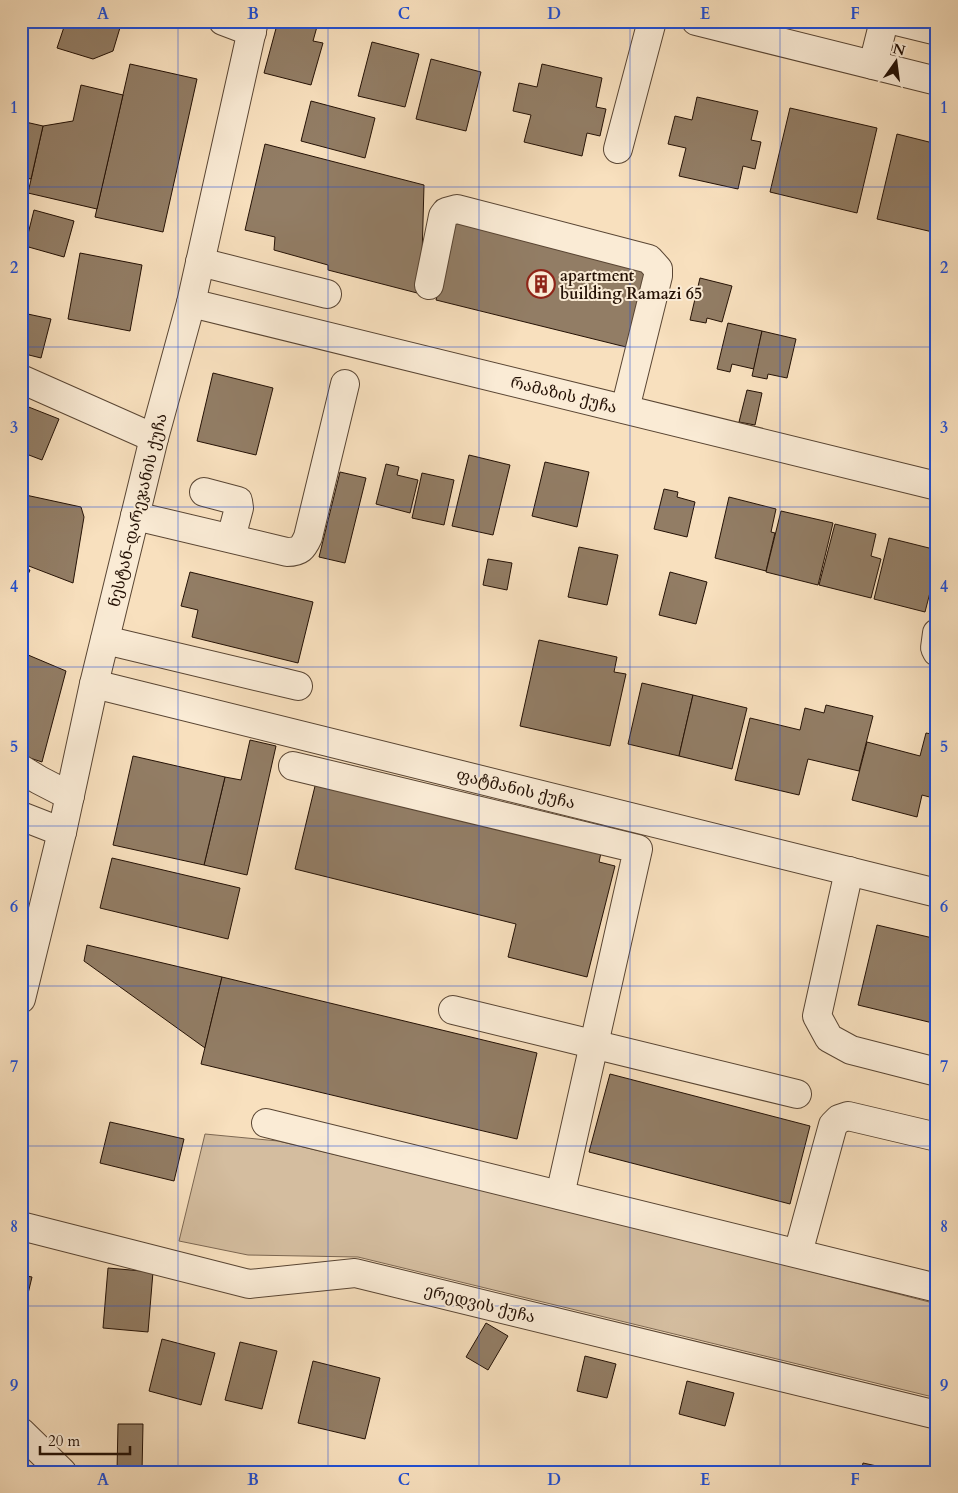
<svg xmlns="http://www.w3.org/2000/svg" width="958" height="1493" viewBox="0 0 958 1493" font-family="Cardo,'Noto Serif Georgian',serif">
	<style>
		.green { fill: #d4bd9f; stroke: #7c6752 }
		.building { fill: #927d65; stroke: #241105 }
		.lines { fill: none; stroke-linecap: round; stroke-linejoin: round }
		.minor-casing { stroke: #594533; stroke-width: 30 }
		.minor { stroke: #faebd5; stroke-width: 28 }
		.grid { fill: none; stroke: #1d4ed8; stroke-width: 1; stroke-opacity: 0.55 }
		.labels { text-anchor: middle; stroke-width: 4; stroke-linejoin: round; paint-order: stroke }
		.poi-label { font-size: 16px; font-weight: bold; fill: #241105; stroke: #faebd5; text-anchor: start }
		.street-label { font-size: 16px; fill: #241105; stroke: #faebd5 }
		.neatline { fill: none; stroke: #1d4ed8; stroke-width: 2 }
		.grid-label { font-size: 16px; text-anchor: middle; font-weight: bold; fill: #1d4ed8 }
	</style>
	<rect width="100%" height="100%" fill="#f8e0be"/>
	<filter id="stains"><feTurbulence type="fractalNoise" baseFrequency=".004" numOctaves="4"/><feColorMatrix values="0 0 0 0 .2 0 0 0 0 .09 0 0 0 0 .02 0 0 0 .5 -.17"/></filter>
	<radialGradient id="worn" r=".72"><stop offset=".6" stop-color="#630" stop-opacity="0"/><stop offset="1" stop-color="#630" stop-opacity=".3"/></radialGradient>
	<!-- green -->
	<path class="green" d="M205,1134L278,1141L623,1223L937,1304V1398L358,1257L248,1255L179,1241Z"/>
	<!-- building -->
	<g class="building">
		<path d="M66,21H122L113,51L93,59L57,48Z"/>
		<path d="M278,21H310L318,23L313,41L323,43L311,85L264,73Z"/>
		<path d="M372,42L419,54L405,107L358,96Z"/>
		<path d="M431,59L481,72L466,131L416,119Z"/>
		<path d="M130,64L197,79L163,232L95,217Z"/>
		<path d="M542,64L602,78L596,107L606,109L600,136L587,133L582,156L524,142L531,115L513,111L519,83L537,87Z"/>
		<path d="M81,85L123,95L97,209L28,193L43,126L73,121Z"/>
		<path d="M697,97L758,111L751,140L761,142L755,169L743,166L738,189L679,176L686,148L668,144L675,116L692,120Z"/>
		<path d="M311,101L375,118L365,158L301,141Z"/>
		<path d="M790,108L877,128L857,213L770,192Z"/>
		<path d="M21,121L43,126L31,179L21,177Z"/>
		<path d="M897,134L937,144V233L877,219Z"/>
		<path d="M265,144L424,185L421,294L328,270V265L274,250L275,237L245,230Z"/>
		<path d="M34,210L74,221L64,257L25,246Z"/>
		<path d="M456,221L646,268L626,347L436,300Z"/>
		<path d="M80,253L142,265L130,331L68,319Z"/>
		<path d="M700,278L732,286L722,322L707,318L706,323L690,320Z"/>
		<path d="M21,295L27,297L23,313L51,319L41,358L21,353Z"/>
		<path d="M728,323L762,331L754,369L732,364L730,372L717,369Z"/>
		<path d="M762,331L796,339L787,378L768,374L767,379L752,376Z"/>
		<path d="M213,373L273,388L256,455L197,441Z"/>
		<path d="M747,390L762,393L755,425L739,422Z"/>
		<path d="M21,404L59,419L42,460L21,452Z"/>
		<path d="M469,455L510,465L493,535L452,526Z"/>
		<path d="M545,462L589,472L577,527L532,516Z"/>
		<path d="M386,464L399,467L397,475L418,480L410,513L376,504Z"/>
		<path d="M340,472L366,478L345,563L319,557Z"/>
		<path d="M422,473L454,480L444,525L412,518Z"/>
		<path d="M664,489L678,492L677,497L695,502L687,537L654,529Z"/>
		<path d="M21,494L81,507L84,517L73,583L21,563Z"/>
		<path d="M729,497L776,509L771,532L775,533L766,571L715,558Z"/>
		<path d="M781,511L833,523L818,585L766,572Z"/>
		<path d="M835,524L876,534L871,556L881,559L871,598L819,585Z"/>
		<path d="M889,538L937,550V565L925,612L874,599Z"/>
		<path d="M579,547L618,555L607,605L568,597Z"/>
		<path d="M488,559L512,563L507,590L483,585Z"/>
		<path d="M21,567L30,570L21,590Z"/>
		<path d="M190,572L313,602L298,663L192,637L198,610L181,606Z"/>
		<path d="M670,572L707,582L696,624L659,615Z"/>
		<path d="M539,640L617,657L614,672L626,674L610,746L520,726Z"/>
		<path d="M21,652L66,671L42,762L21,755V735L28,712L21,710Z"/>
		<path d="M642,683L693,695L679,756L628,744Z"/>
		<path d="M693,695L747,708L732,769L679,756Z"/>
		<path d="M826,705L873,716L859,771L808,759L799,795L735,780L750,718L800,730L805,708L824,713Z"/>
		<path d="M926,733L937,735V799L922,795L917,817L852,800L867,742L920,756Z"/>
		<path d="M250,740L276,746L247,875L204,865L225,777L241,780Z"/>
		<path d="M133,756L225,777L204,865L113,845Z"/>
		<path d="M316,782L601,853L599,862L615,866L587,977L508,957L516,924L295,869Z"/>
		<path d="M112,858L240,888L228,939L100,908Z"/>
		<path d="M877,925L937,939V1024L858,1005Z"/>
		<path d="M87,945L222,977L205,1048L84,961Z"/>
		<path d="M222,977L537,1053L517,1139L201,1064Z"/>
		<path d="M610,1074L810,1126L790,1204L589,1152Z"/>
		<path d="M110,1122L184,1139L174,1181L100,1163Z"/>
		<path d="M108,1268L153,1272L148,1332L103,1328Z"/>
		<path d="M21,1275L32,1277L26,1302L21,1301Z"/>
		<path d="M486,1323L508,1336L488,1370L466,1357Z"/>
		<path d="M162,1339L215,1353L201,1405L149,1391Z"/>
		<path d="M240,1342L277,1351L262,1409L225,1400Z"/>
		<path d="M585,1356L616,1364L607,1398L577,1391Z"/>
		<path d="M313,1361L380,1378L365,1439L298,1423Z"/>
		<path d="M687,1381L734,1393L725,1426L679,1414Z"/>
		<path d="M118,1424H143L142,1472H117Z"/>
		<path d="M863,1463L905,1472H861Z"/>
	</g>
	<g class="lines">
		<defs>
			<g id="minor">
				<path d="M223,21L252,32"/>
				<path d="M696,21L937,81"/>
				<path d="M896,21L937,31"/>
				<path d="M873,65L884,21"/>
				<path d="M618,149L652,21"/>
				<path d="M200,262L327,294"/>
				<path d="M429,285L443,216L446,212L457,209L649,259L658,269V276L625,409"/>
				<path d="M191,303L937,486"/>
				<path d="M21,379L154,438"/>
				<path d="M204,492L238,501L239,508L231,538"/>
				<path d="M135,516L287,552C300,552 303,548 308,537L345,384"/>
				<path d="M937,633L935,648L937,652"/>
				<path d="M105,640L298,686"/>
				<path d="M94,684L937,893"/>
				<path d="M293,766L638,849L560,1195"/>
				<path d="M21,769L39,780L70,796"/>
				<path d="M21,816L62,832"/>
				<path d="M849,871L817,1016L829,1038L851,1050L937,1072"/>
				<path d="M21,999L62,832L94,684L135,516L154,438L191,303L254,21"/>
				<path d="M453,1010L797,1094"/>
				<path d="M266,1123L937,1288"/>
				<path d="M21,1226L249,1284L355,1273L937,1415"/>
				<path d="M798,1253L833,1125L839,1119L848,1116L937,1137"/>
				<path d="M21,1432L62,1472"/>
			</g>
		</defs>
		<!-- minor casing -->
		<use href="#minor" class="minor-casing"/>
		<!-- minor -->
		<use href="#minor" class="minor"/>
	</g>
	<!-- grid -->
	<path class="grid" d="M178,21V1472M328,21V1472M479,21V1472M630,21V1472M780,21V1472M21,187H937M21,347H937M21,507H937M21,667H937M21,826H937M21,986H937M21,1146H937M21,1306H937"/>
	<!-- icons -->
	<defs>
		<symbol id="building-ring" viewBox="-11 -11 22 22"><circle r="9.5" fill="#faebd5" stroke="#8f2418" stroke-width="1.5"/><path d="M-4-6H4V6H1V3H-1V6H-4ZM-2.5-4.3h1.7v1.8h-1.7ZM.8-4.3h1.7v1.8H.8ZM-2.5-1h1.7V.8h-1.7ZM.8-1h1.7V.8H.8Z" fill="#8f2418"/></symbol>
	</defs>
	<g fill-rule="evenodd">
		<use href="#building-ring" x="525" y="268" width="32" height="32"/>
	</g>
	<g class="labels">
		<!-- poi labels -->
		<g class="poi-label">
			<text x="560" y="281">apartment<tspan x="560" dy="18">building Ramazi 65</tspan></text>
		</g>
		<!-- street labels -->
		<g class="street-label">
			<text transform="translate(564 394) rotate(14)" y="6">რამაზის ქუჩა</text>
			<text transform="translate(137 510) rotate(-76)" y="6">ნესტან-დარეჯანის ქუჩა</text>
			<text transform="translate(516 788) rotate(14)" y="6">ფატმანის ქუჩა</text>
			<text transform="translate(480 1303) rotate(14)" y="6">ერედვის ქუჩა</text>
		</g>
	</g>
	<!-- margin -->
	<rect width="958" height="1493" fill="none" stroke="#f8e0be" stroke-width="55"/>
	<!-- north arrow -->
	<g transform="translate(896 62) rotate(14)" stroke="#faebd5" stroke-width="4" paint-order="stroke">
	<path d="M0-4L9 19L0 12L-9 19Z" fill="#241105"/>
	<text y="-8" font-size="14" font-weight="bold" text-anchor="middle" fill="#241105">N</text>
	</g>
	<!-- scale -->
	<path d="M40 1446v8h90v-8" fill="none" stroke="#241105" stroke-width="2.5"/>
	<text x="48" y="1446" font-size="15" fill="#241105" stroke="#faebd5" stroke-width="4" paint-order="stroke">20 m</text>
	<rect x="28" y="28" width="902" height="1438" class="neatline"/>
	<g class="grid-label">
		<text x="103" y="19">A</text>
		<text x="253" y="19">B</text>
		<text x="404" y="19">C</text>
		<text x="554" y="19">D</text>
		<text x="705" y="19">E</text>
		<text x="855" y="19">F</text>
		<text x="14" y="113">1</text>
		<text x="944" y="113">1</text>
		<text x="14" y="273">2</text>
		<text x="944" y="273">2</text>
		<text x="14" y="433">3</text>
		<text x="944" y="433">3</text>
		<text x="14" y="592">4</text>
		<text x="944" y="592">4</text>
		<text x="14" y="752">5</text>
		<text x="944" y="752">5</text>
		<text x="14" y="912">6</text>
		<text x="944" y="912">6</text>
		<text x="14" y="1072">7</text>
		<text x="944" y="1072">7</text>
		<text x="14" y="1232">8</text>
		<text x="944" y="1232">8</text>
		<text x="14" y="1391">9</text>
		<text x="944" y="1391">9</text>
		<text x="103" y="1485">A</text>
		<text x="253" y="1485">B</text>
		<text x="404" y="1485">C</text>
		<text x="554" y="1485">D</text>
		<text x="705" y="1485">E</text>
		<text x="855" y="1485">F</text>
	</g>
	<rect width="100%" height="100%" filter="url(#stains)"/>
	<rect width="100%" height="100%" fill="url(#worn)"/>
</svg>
